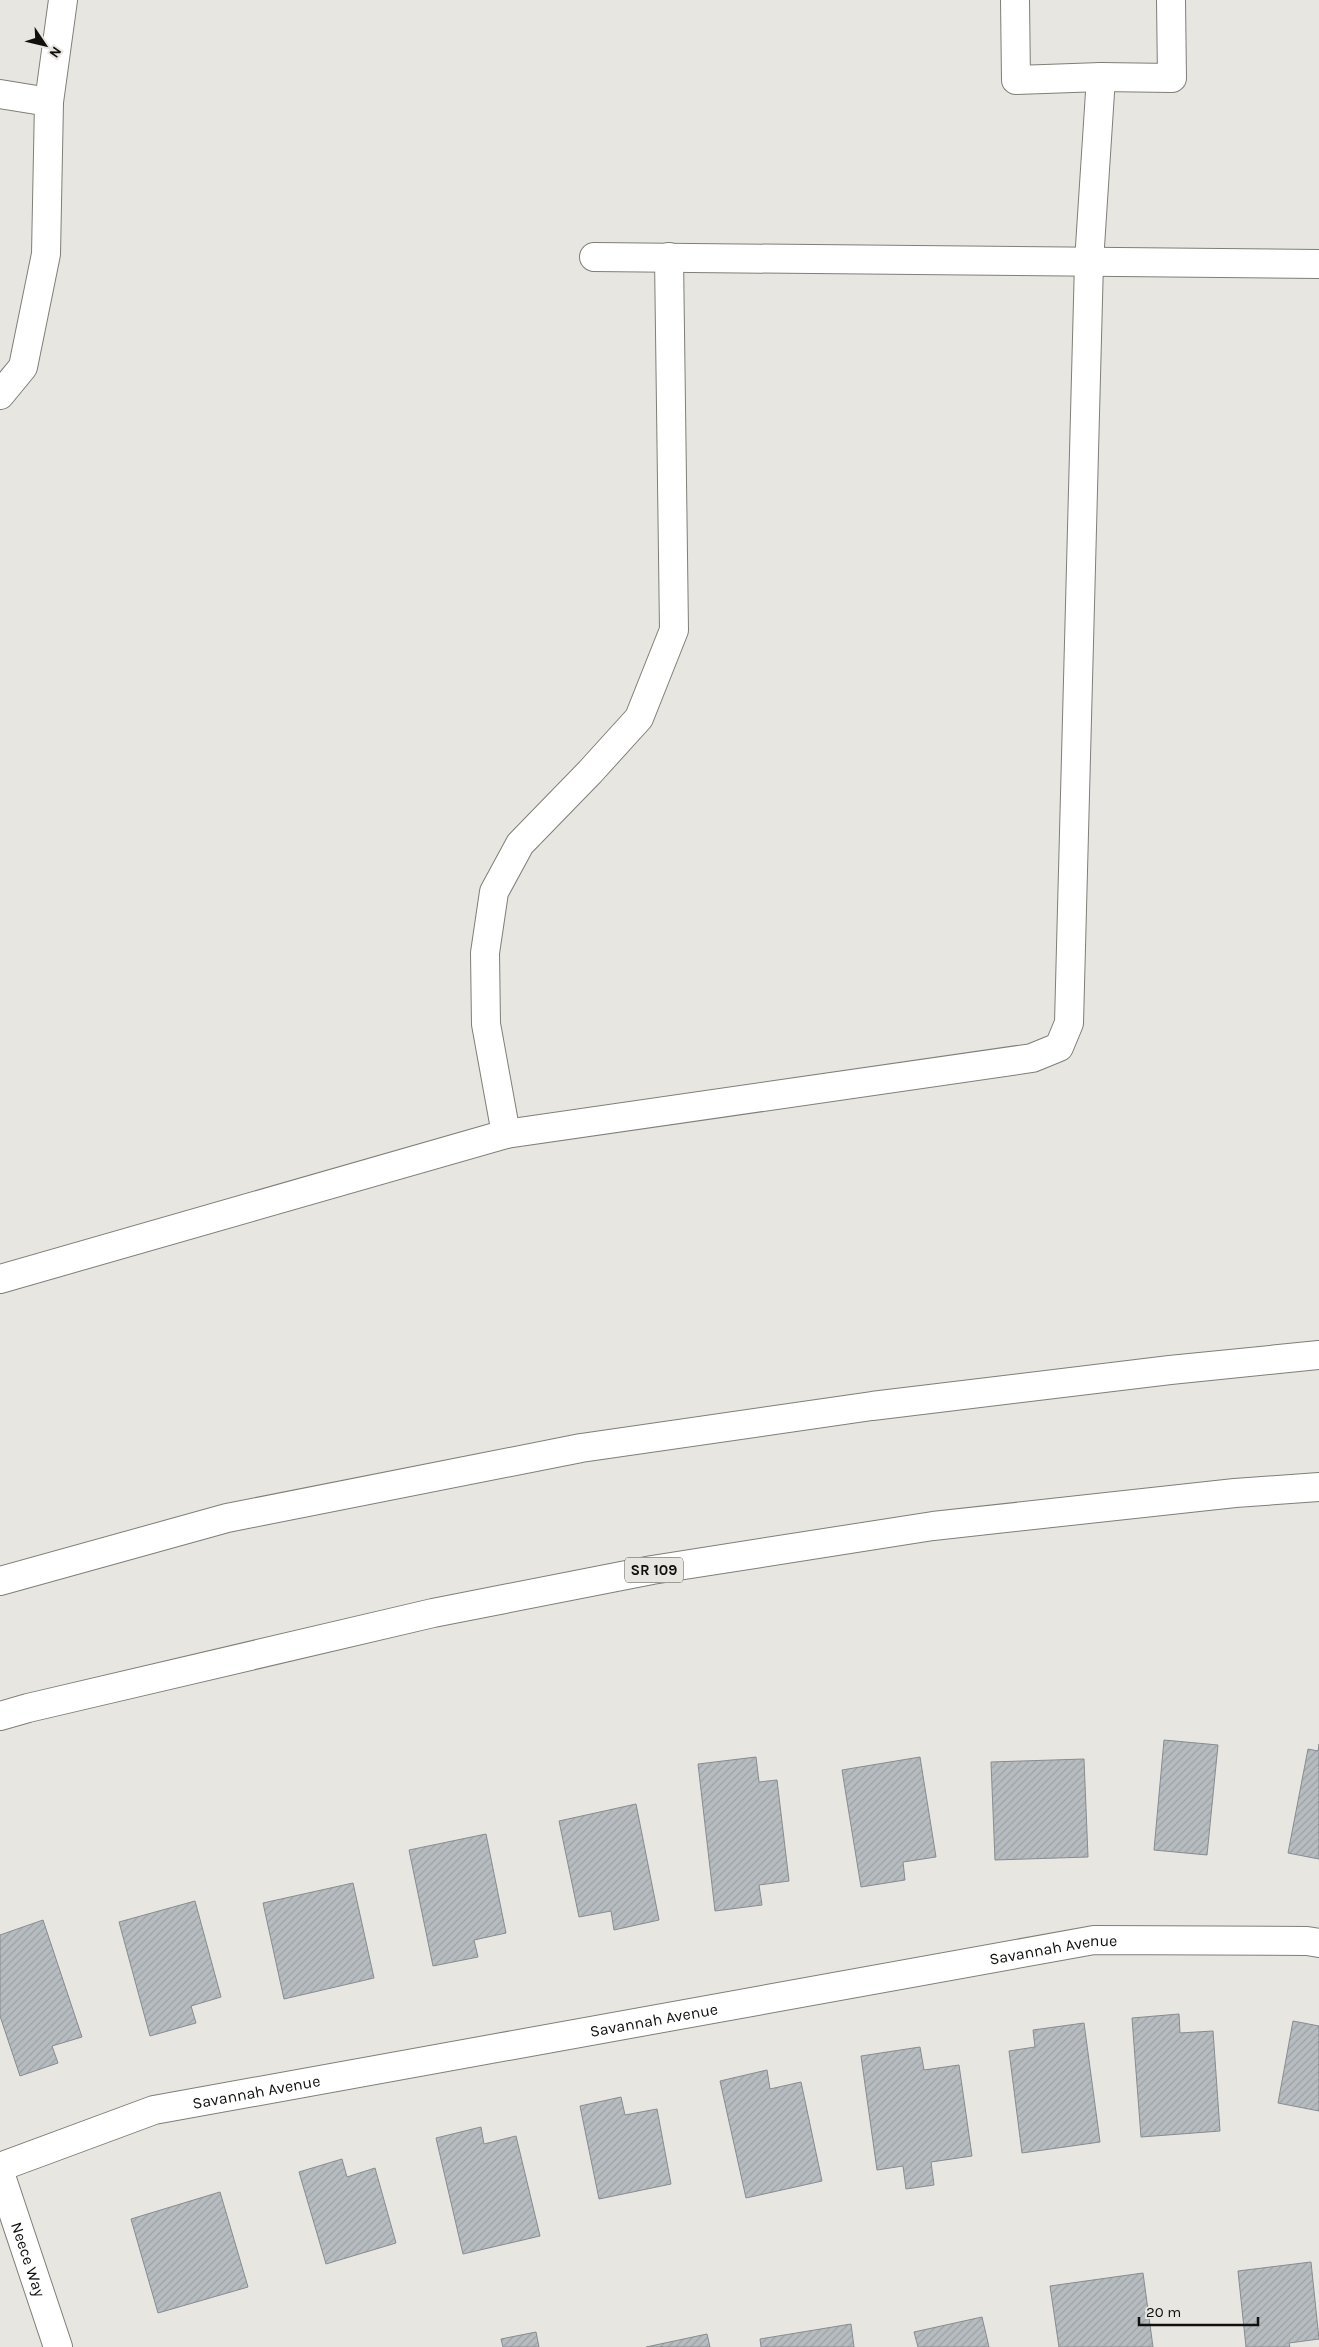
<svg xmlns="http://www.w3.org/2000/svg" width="1319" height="2347" viewBox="0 0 1319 2347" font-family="Karla,sans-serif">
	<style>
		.building { fill: url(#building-hatch); stroke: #878c90 }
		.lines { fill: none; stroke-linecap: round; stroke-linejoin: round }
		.minor-casing { stroke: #7f7e78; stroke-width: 30 }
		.trunk-casing { stroke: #7f7e78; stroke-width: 30 }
		.minor { stroke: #fff; stroke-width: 28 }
		.trunk { stroke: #fff; stroke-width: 28 }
		.labels { text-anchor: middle; stroke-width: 4; stroke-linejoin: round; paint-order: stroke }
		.shield { fill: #e7e6e0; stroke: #50504d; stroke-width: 1 }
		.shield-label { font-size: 15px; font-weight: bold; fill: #10100e }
		.street-label { font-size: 16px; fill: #10100e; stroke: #e7e6e0 }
	</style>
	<defs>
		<pattern id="building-hatch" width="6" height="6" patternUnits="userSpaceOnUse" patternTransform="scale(1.25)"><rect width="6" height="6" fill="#b7bcc0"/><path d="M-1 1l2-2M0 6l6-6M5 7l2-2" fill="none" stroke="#9ca1a4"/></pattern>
	</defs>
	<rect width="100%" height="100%" fill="#e7e6e0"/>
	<!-- building -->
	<g class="building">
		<path d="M1164,1740L1218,1745L1207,1855L1154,1850Z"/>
		<path d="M1319,1744V1859L1288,1853L1308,1749L1318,1751Z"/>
		<path d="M756,1757L759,1782L777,1780L789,1881L759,1885L762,1905L715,1911L698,1764Z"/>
		<path d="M920,1757L936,1857L903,1862L905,1880L861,1887L842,1770Z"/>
		<path d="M1084,1759L1088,1857L995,1860L991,1762Z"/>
		<path d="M636,1804L659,1920L614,1930L611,1911L579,1917L559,1821Z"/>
		<path d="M486,1834L506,1933L474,1940L478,1957L433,1966L409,1850Z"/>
		<path d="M353,1883L374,1978L284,1999L263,1903Z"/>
		<path d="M195,1901L221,1997L191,2006L196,2023L150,2036L119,1922Z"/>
		<path d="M43,1920L82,2037L52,2046L58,2063L20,2076L0,2016V1935Z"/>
		<path d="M1179,2014L1180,2033L1213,2031L1220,2131L1141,2137L1132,2018Z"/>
		<path d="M1293,2021L1319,2026V2111L1278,2103Z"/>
		<path d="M1084,2023L1100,2142L1022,2153L1009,2051L1035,2047L1033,2030Z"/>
		<path d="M920,2047L924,2070L959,2065L972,2156L931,2162L934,2185L906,2189L903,2166L877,2170L861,2056Z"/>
		<path d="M767,2070L770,2089L801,2082L822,2181L746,2198L720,2081Z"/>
		<path d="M621,2097L625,2115L657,2109L671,2184L599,2199L580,2106Z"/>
		<path d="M481,2127L484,2144L516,2136L540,2236L463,2254L436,2138Z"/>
		<path d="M342,2159L347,2177L375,2168L396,2243L326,2264L299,2172Z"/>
		<path d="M220,2192L248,2287L158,2313L131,2219Z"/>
		<path d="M1311,2262L1319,2339L1289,2343L1290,2347H1246L1238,2271Z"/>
		<path d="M1143,2273L1153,2347H1059L1050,2286Z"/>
		<path d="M982,2317L989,2347H918L914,2332Z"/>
		<path d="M851,2324L854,2347H761L760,2339Z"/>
		<path d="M536,2332L539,2347H503L501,2339Z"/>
		<path d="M707,2334L710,2347H646Z"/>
	</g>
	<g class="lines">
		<defs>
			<g id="minor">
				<path d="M1015,0L1016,80L1101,77L1172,78L1171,0"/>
				<path d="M0,94L49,102"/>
				<path d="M594,257L1319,264"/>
				<path d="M0,395L23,367L46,254L49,102L63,0"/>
				<path d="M506,1134L486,1024L485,953L494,892L520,844L590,772L639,718L674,630L669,257"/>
				<path d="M0,1279L506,1134L1032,1058L1059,1047L1069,1023L1089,262L1101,77"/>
				<path id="s1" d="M0,2167L154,2110L1094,1940L1307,1941L1319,1943"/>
				<path id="s2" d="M0,2173L58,2347"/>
			</g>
			<g id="trunk">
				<path d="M0,1581L227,1518L581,1448L872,1406L1170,1370L1319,1355"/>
				<path d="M0,1716L28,1708L433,1613L652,1570L933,1526L1235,1493L1319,1487"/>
			</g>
		</defs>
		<!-- minor casing -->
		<use href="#minor" class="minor-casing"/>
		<!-- trunk casing -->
		<use href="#trunk" class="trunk-casing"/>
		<!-- minor -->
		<use href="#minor" class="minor"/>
		<!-- trunk -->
		<use href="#trunk" class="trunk"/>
	</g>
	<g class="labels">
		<!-- shield labels -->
		<rect class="shield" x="625" y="1557.5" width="58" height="25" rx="4"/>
		<g class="shield-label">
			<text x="654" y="1575">SR 109</text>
		</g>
		<!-- street labels -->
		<g class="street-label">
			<text dy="6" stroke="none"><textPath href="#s1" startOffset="1078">Savannah Avenue</textPath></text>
			<text dy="6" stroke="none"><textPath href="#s1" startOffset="672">Savannah Avenue</textPath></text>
			<text dy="6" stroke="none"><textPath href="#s1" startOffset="268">Savannah Avenue</textPath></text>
			<text dy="6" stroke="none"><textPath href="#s2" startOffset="91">Neece Way</textPath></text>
		</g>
	</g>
	<!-- north arrow -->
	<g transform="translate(45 45) rotate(125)" stroke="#e7e6e0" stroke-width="4" paint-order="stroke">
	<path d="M0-4L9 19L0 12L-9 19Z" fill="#10100e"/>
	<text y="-8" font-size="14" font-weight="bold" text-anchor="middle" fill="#10100e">N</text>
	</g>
	<!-- scale -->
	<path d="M1139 2317v8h119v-8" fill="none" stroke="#10100e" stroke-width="2.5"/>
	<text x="1146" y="2317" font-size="15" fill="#10100e" stroke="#e7e6e0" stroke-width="4" paint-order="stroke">20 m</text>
</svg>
